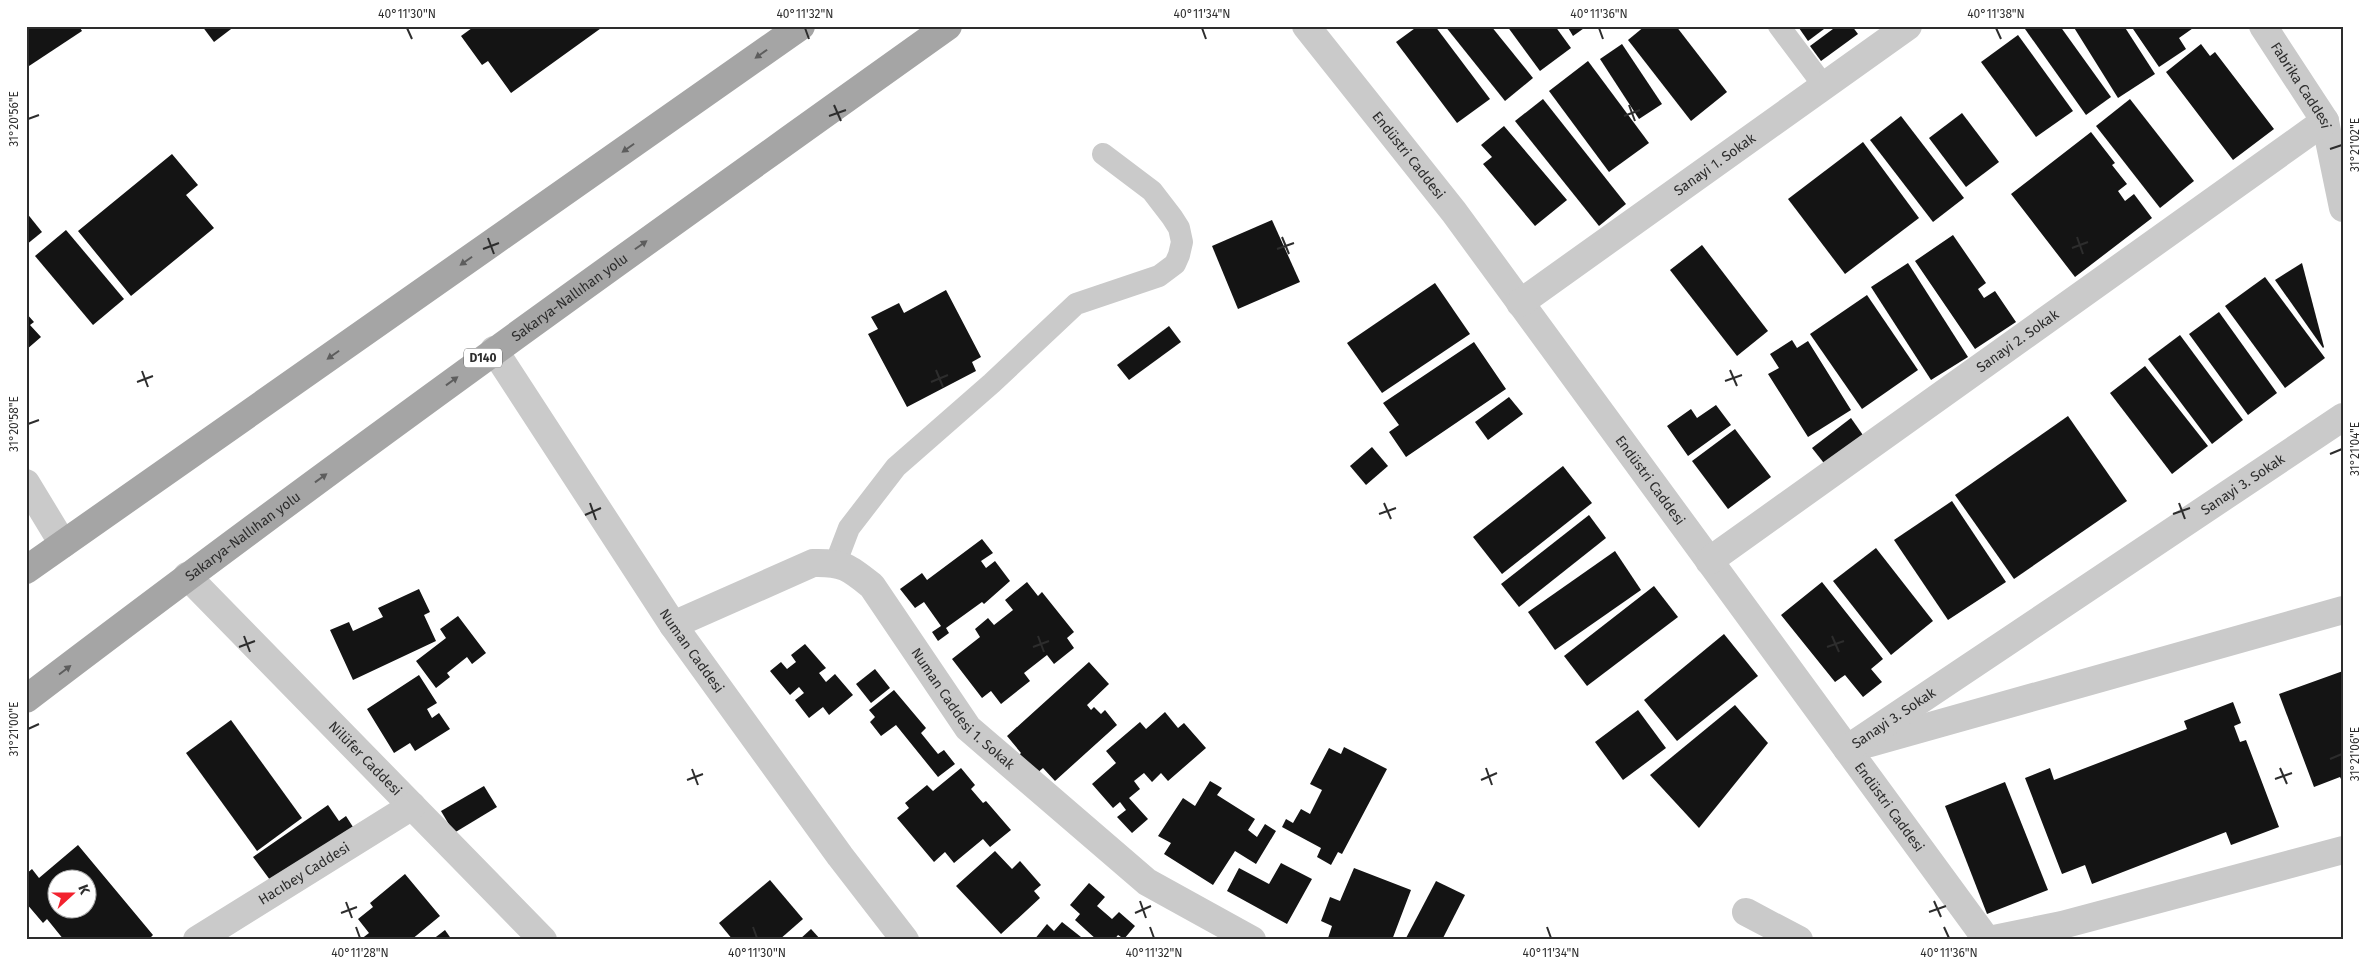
<svg xmlns="http://www.w3.org/2000/svg" width="2369" height="966" viewBox="0 0 2369 966" font-family="'Fira Sans',sans-serif">
	<style>
		.building { fill: #141414; fill-rule: evenodd }
		.lines { fill: none; stroke-linecap: round; stroke-linejoin: round }
		.lane { stroke: #cacaca; stroke-width: 22 }
		.street { stroke: #cacaca; stroke-width: 28 }
		.primary { stroke: #a5a5a5; stroke-width: 28 }
		.oneway { fill: #5d5d5d }
		.ticks { fill: none; stroke: #2d2d2d; stroke-width: 2 }
		.labels { text-anchor: middle; stroke-width: 5; stroke-linejoin: round; paint-order: stroke }
		.shield { fill: #fff; stroke: #6c6c6c; stroke-width: 1 }
		.shield-label { font-size: 12px; font-weight: bold; fill: #2d2d2d }
		.street-label { font-size: 14px; fill: #2d2d2d; stroke: #fff }
		.neatline { fill: none; stroke: #2d2d2d; stroke-width: 2 }
		.ticks-label { font-size: 12px; text-anchor: middle; fill: #2d2d2d }
	</style>
	<rect width="100%" height="100%" fill="#fff"/>
	<!-- building -->
	<g class="building">
		<path d="M26,26H79L82,31L26,68Z"/>
		<path d="M202,26H235L214,42Z"/>
		<path d="M470,26H604L511,93L488,61L482,65L461,36L472,28Z"/>
		<path d="M1418,26H1435L1490,99L1457,123L1396,42Z"/>
		<path d="M1445,26H1491L1533,78L1505,101Z"/>
		<path d="M1507,26H1555L1571,48L1540,71Z"/>
		<path d="M1567,26H1587L1573,36Z"/>
		<path d="M1645,26H1676L1727,92L1691,121L1628,40Z"/>
		<path d="M1801,26H1828L1808,41L1799,28Z"/>
		<path d="M1837,26H1852L1858,34L1821,61L1810,46Z"/>
		<path d="M2029,26H2060L2111,97L2086,115L2025,29Z"/>
		<path d="M2073,26H2124L2155,74L2118,98Z"/>
		<path d="M2131,26H2196L2179,38L2186,49L2159,67Z"/>
		<path d="M2018,35L2073,111L2036,137L1981,62Z"/>
		<path d="M1622,44L1662,104L1639,119L1600,59Z"/>
		<path d="M2201,44L2210,56L2215,52L2274,129L2233,160L2166,72Z"/>
		<path d="M1588,61L1649,143L1609,172L1549,91Z"/>
		<path d="M1543,99L1626,204L1599,226L1515,121Z"/>
		<path d="M2130,99L2194,181L2160,208L2096,126Z"/>
		<path d="M1962,113L1999,162L1966,187L1929,138Z"/>
		<path d="M1901,116L1964,198L1933,222L1870,140Z"/>
		<path d="M1504,126L1567,200L1535,226L1483,164L1492,157L1481,145Z"/>
		<path d="M2091,132L2115,163L2112,165L2127,184L2118,191L2125,201L2134,194L2152,218L2075,277L2011,194Z"/>
		<path d="M1863,142L1919,218L1845,274L1788,199Z"/>
		<path d="M172,154L198,185L186,195L214,228L131,296L78,231Z"/>
		<path d="M26,212L42,232L26,245Z"/>
		<path d="M1272,220L1300,282L1238,309L1212,246Z"/>
		<path d="M66,230L124,299L93,325L35,256Z"/>
		<path d="M1953,235L1986,283L1978,289L1984,298L1995,291L2016,322L1975,349L1915,261Z"/>
		<path d="M1702,245L1768,331L1737,356L1670,270Z"/>
		<path d="M1908,263L1968,357L1931,380L1871,287Z"/>
		<path d="M2302,263L2324,347L2323,348L2275,280Z"/>
		<path d="M2265,277L2325,358L2285,388L2225,306Z"/>
		<path d="M1435,283L1470,334L1382,393L1347,343Z"/>
		<path d="M946,290L981,357L972,362L976,371L907,407L868,334L878,329L871,317L899,303L904,313Z"/>
		<path d="M1867,295L1918,370L1862,409L1810,334Z"/>
		<path d="M2219,312L2277,393L2248,415L2189,334Z"/>
		<path d="M26,313L34,322L30,325L41,337L26,350Z"/>
		<path d="M1169,326L1181,342L1129,380L1117,365Z"/>
		<path d="M2180,335L2243,420L2212,444L2148,359Z"/>
		<path d="M1792,340L1797,348L1808,341L1851,410L1808,437L1768,374L1779,368L1770,354Z"/>
		<path d="M1474,342L1506,389L1406,457L1389,432L1399,425L1383,403Z"/>
		<path d="M2145,366L2208,446L2172,474L2110,393Z"/>
		<path d="M1509,397L1523,414L1488,440L1475,422Z"/>
		<path d="M1716,405L1731,425L1688,456L1667,426L1691,409L1697,418Z"/>
		<path d="M2068,416L2127,501L2014,579L1955,495Z"/>
		<path d="M1851,418L1865,438L1827,467L1812,448Z"/>
		<path d="M1735,429L1771,477L1728,509L1692,461Z"/>
		<path d="M1372,447L1388,466L1366,485L1350,466Z"/>
		<path d="M1563,466L1592,503L1502,574L1473,537Z"/>
		<path d="M1952,501L2006,582L1948,620L1894,540Z"/>
		<path d="M1589,515L1606,538L1519,607L1501,584Z"/>
		<path d="M982,539L993,553L981,561L986,568L995,561L1010,581L984,604L982,602L946,628L949,633L938,641L932,632L941,626L924,602L915,608L900,589L922,573L927,580Z"/>
		<path d="M1876,548L1933,621L1891,655L1833,581Z"/>
		<path d="M1615,551L1641,590L1555,650L1528,612Z"/>
		<path d="M1027,582L1038,596L1042,592L1074,632L1067,638L1074,648L1054,664L1047,655L1024,673L1030,681L1001,704L991,691L982,698L952,659L980,637L975,629L988,618L994,625L1013,610L1005,600Z"/>
		<path d="M1822,582L1883,659L1871,669L1882,682L1863,697L1845,675L1835,682L1781,615Z"/>
		<path d="M1654,586L1678,617L1587,686L1564,656Z"/>
		<path d="M419,589L430,612L424,615L436,641L353,680L330,630L349,622L353,631L383,617L378,608Z"/>
		<path d="M458,616L486,653L472,664L467,657L447,673L450,677L436,688L416,661L446,638L440,629Z"/>
		<path d="M1724,634L1758,676L1677,741L1644,700Z"/>
		<path d="M805,644L826,668L819,673L826,682L835,674L853,695L829,715L823,707L809,718L795,700L804,693L799,687L790,695L770,671L781,662L787,669L796,662L791,655Z"/>
		<path d="M1089,662L1109,684L1087,705L1091,710L1094,707L1101,714L1105,710L1117,725L1055,781L1043,768L1035,775L1018,756L1021,753L1007,736Z"/>
		<path d="M875,669L890,688L871,703L856,684Z"/>
		<path d="M2343,671V783L2340,777L2314,787L2279,694Z"/>
		<path d="M419,675L437,703L427,709L432,718L439,713L450,729L415,751L410,743L394,753L367,709Z"/>
		<path d="M894,690L926,728L921,733L938,754L944,750L955,764L938,777L896,725L881,736L870,722L875,717L869,710Z"/>
		<path d="M2233,702L2241,723L2234,726L2240,742L2246,740L2279,827L2231,845L2226,832L2092,884L2085,865L2062,874L2025,778L2050,768L2054,780L2187,729L2184,721Z"/>
		<path d="M1735,705L1768,743L1699,828L1650,775Z"/>
		<path d="M1638,710L1666,748L1623,780L1595,742Z"/>
		<path d="M1165,712L1178,728L1184,723L1206,748L1168,781L1161,773L1152,782L1144,773L1134,781L1140,789L1129,798L1148,819L1132,833L1117,817L1126,810L1120,802L1113,808L1092,784L1116,763L1106,751L1140,722L1146,729Z"/>
		<path d="M231,720L302,818L257,851L186,753Z"/>
		<path d="M1344,747L1387,769L1342,854L1338,852L1331,865L1317,857L1321,848L1282,827L1286,819L1293,823L1301,809L1310,814L1322,790L1310,784L1329,748L1341,754Z"/>
		<path d="M961,768L975,785L971,789L983,803L986,801L1011,830L990,847L983,839L954,863L945,852L934,862L897,818L909,808L905,803L927,785L933,791Z"/>
		<path d="M1210,781L1222,788L1217,795L1255,819L1248,830L1257,837L1265,824L1276,831L1256,864L1235,851L1213,885L1164,854L1171,843L1158,836L1183,798L1195,806Z"/>
		<path d="M2005,782L2048,890L1987,914L1945,806Z"/>
		<path d="M484,786L497,807L454,833L441,811Z"/>
		<path d="M328,805L339,821L346,816L353,827L273,884L253,857Z"/>
		<path d="M78,845L153,935L148,940H64L47,919L43,923L26,903V874L32,869L39,878ZM58,878H88V908H58Z"/>
		<path d="M995,851L1012,869L1020,861L1041,885L1034,891L1040,898L1001,934L956,886Z"/>
		<path d="M1281,863L1312,879L1287,924L1227,891L1239,868L1269,884Z"/>
		<path d="M1354,868L1411,890L1392,940H1333L1328,938L1332,926L1321,921L1330,897L1340,901Z"/>
		<path d="M405,874L440,916L411,940H360L369,933L358,919L373,907L370,903Z"/>
		<path d="M770,880L803,919L779,940H733L719,923Z"/>
		<path d="M1436,881L1465,895L1442,940H1405Z"/>
		<path d="M1089,883L1105,897L1097,906L1112,919L1119,912L1135,926L1124,939L1118,935L1114,940H1097L1075,920L1080,914L1070,905Z"/>
		<path d="M1062,922L1081,937L1079,940H1034L1047,924L1054,931Z"/>
		<path d="M811,929L821,940H799Z"/>
		<path d="M445,930L452,940H432Z"/>
	</g>
	<g class="lines">
		<!-- lane -->
		<g class="lane">
			<path d="M1779,26L1824,86"/>
			<path d="M836,562L849,528L896,467L992,383L1076,304L1159,276L1175,264L1179,255L1182,242L1179,228L1172,217L1152,191L1103,154"/>
		</g>
		<!-- street -->
		<g class="street">
			<path id="s1" d="M1306,26L1454,212L1987,940"/>
			<path id="s2" d="M2263,26L2325,121L2343,208"/>
			<path id="s3" d="M1520,303L1908,26"/>
			<path id="s4" d="M494,350L673,625L840,856L905,940"/>
			<path d="M26,483L63,544"/>
			<path id="s5" d="M1709,561L2325,121"/>
			<path id="s6" d="M187,576L543,940"/>
			<path id="s7" d="M673,625L813,563C843,562 850,568 872,586L968,728L1147,882L1252,940"/>
			<path d="M1870,743L2343,610"/>
			<path id="s8" d="M1847,749L2343,417"/>
			<path d="M1746,912L1799,940"/>
			<path id="s9" d="M197,940L412,806"/>
			<path d="M1989,940L2062,925L2343,850"/>
		</g>
		<!-- primary -->
		<g class="primary">
			<path d="M26,570L801,26"/>
			<path id="s10" d="M26,699C329,468 638,247 948,26"/>
		</g>
	</g>
	<!-- one-way arrows -->
	<defs><path id="oneway-solid" d="M-6-.8H1V-3.2L6.5 0L1 3.2V.8H-6Z" transform="scale(1.25)"/></defs>
	<g class="oneway">
		<use href="#oneway-solid" transform="translate(761 54) rotate(145)"/>
		<use href="#oneway-solid" transform="translate(628 148) rotate(145)"/>
		<use href="#oneway-solid" transform="translate(641 245) rotate(-35)"/>
		<use href="#oneway-solid" transform="translate(466 261) rotate(145)"/>
		<use href="#oneway-solid" transform="translate(333 355) rotate(145)"/>
		<use href="#oneway-solid" transform="translate(452 381) rotate(-36)"/>
		<use href="#oneway-solid" transform="translate(321 478) rotate(-36)"/>
		<use href="#oneway-solid" transform="translate(65 670) rotate(-37)"/>
	</g>
	<!-- ticks -->
	<path class="ticks" d="M407,28L412,39M805,28L809,39M1202,28L1206,39M1599,28L1603,39M1996,28L2001,39M834,105L841,121M1629,105L1635,121M829,116L846,110M1624,116L1640,110M28,119L39,115M2330,149L2342,145M1282,237L1289,254M2077,237L2083,254M488,238L494,254M2072,248L2088,242M483,249L499,243M1277,249L1294,243M936,370L943,387M1730,370L1737,386M142,371L148,387M1725,381L1742,375M137,382L153,376M931,382L948,375M28,424L39,420M2330,454L2342,449M590,503L596,520M1384,503L1391,519M2179,503L2185,519M1379,514L1396,508M2173,514L2190,508M585,515L601,508M244,636L250,652M1038,636L1044,652M1832,636L1839,652M239,647L255,641M1033,647L1049,641M1827,647L1844,641M28,729L39,724M2330,759L2342,754M1486,768L1492,785M2280,768L2287,784M692,769L698,785M2275,779L2292,773M687,780L703,774M1481,780L1497,773M1140,901L1146,918M1934,901L1941,917M346,902L352,918M1929,912L1946,906M341,913L357,907M1135,913L1151,906M356,927L360,938M753,927L757,938M1150,927L1154,938M1547,927L1551,938M1944,927L1949,938"/>
	<g class="labels">
		<!-- shield labels -->
		<rect class="shield" x="464" y="348.5" width="38" height="19" rx="4"/>
		<g class="shield-label">
			<text x="483" y="362">D140</text>
		</g>
		<!-- street labels -->
		<g class="street-label">
			<text dy="5" stroke="none"><textPath href="#s2" startOffset="71">Fabrika Caddesi</textPath></text>
			<text dy="5" stroke="none"><textPath href="#s1" startOffset="165">Endüstri Caddesi</textPath></text>
			<text dy="5" stroke="none"><textPath href="#s3" startOffset="239">Sanayi 1. Sokak</textPath></text>
			<text dy="5" stroke="none"><textPath href="#s10" startOffset="676">Sakarya-Nallıhan yolu</textPath></text>
			<text dy="5" stroke="none"><textPath href="#s5" startOffset="379">Sanayi 2. Sokak</textPath></text>
			<text dy="5" stroke="none"><textPath href="#s1" startOffset="570">Endüstri Caddesi</textPath></text>
			<text dy="5" stroke="none"><textPath href="#s8" startOffset="476">Sanayi 3. Sokak</textPath></text>
			<text dy="5" stroke="none"><textPath href="#s10" startOffset="271">Sakarya-Nallıhan yolu</textPath></text>
			<text dy="5" stroke="none"><textPath href="#s4" startOffset="360">Numan Caddesi</textPath></text>
			<text dy="5" stroke="none"><textPath href="#s7" startOffset="372">Numan Caddesi 1. Sokak</textPath></text>
			<text dy="5" stroke="none"><textPath href="#s8" startOffset="56">Sanayi 3. Sokak</textPath></text>
			<text dy="5" stroke="none"><textPath href="#s6" startOffset="255">Nilüfer Caddesi</textPath></text>
			<text dy="5" stroke="none"><textPath href="#s1" startOffset="975">Endüstri Caddesi</textPath></text>
			<text dy="5" stroke="none"><textPath href="#s9" startOffset="126">Hacıbey Caddesi</textPath></text>
		</g>
	</g>
	<!-- border -->
	<rect width="2369" height="966" fill="none" stroke="#ffffff" stroke-width="55"/>
	<!-- north arrow -->
	<g transform="translate(72 894) rotate(69)"><circle r="24" fill="#ffffff" stroke="#ababab"/>
	<path d="M0-4L9 19L0 12L-9 19Z" fill="#f2222e"/>
	<text y="-8" font-size="14" font-weight="bold" text-anchor="middle" fill="#2d2d2d">K</text>
	</g>
	<rect x="28" y="28" width="2314" height="910" class="neatline"/>
	<g class="ticks-label">
		<text x="407" y="18">40°11'30"N</text>
		<text x="805" y="18">40°11'32"N</text>
		<text x="1202" y="18">40°11'34"N</text>
		<text x="1599" y="18">40°11'36"N</text>
		<text x="1996" y="18">40°11'38"N</text>
		<text transform="translate(14 119) rotate(-90)" y="4">31°20'56"E</text>
		<text transform="translate(2355 145) rotate(-90)" y="4">31°21'02"E</text>
		<text transform="translate(14 424) rotate(-90)" y="4">31°20'58"E</text>
		<text transform="translate(2355 449) rotate(-90)" y="4">31°21'04"E</text>
		<text transform="translate(14 729) rotate(-90)" y="4">31°21'00"E</text>
		<text transform="translate(2355 754) rotate(-90)" y="4">31°21'06"E</text>
		<text x="360" y="957">40°11'28"N</text>
		<text x="757" y="957">40°11'30"N</text>
		<text x="1154" y="957">40°11'32"N</text>
		<text x="1551" y="957">40°11'34"N</text>
		<text x="1949" y="957">40°11'36"N</text>
	</g>
</svg>
